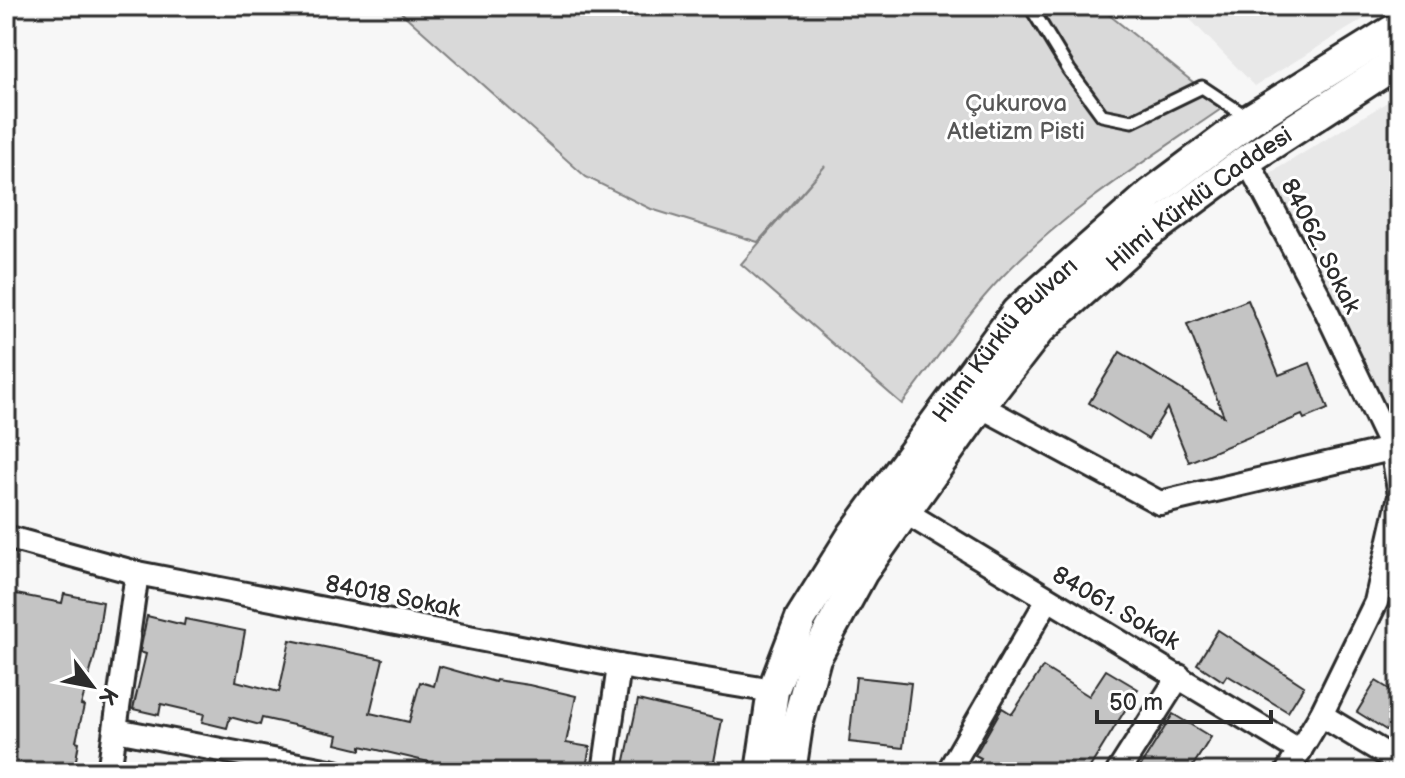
<svg xmlns="http://www.w3.org/2000/svg" width="1405" height="778" viewBox="0 0 1405 778" font-family="'Balsamiq Sans',sans-serif">
	<style>
		.built { fill: #e8e8e8 }
		.green { fill: #d9d9d9; stroke: #828282; stroke-width: 2 }
		.building { fill: #c4c4c4; stroke: #2b2b2b; stroke-width: 2 }
		.lines { fill: none; stroke-linecap: round; stroke-linejoin: round }
		.lane-casing { stroke: #2b2b2b; stroke-width: 17 }
		.street-casing { stroke: #2b2b2b; stroke-width: 28 }
		.secondary-casing { stroke: #2b2b2b; stroke-width: 36 }
		.lane { stroke: #fff; stroke-width: 11 }
		.street { stroke: #fff; stroke-width: 22 }
		.secondary { stroke: #fff; stroke-width: 30 }
		.labels { text-anchor: middle; stroke-width: 6; stroke-linejoin: round; paint-order: stroke }
		.park-label { font-size: 24px; fill: #565656; stroke: #fff }
		.street-label { font-size: 24px; fill: #2b2b2b; stroke: #fff }
	</style>
	<rect width="100%" height="100%" fill="#f7f7f7"/>
	<filter id="ink" filterUnits="userSpaceOnUse"><feTurbulence type="fractalNoise" baseFrequency=".0125" numOctaves="2"/><feDisplacementMap in="SourceGraphic" scale="16" xChannelSelector="R" yChannelSelector="G"/><feConvolveMatrix kernelMatrix="1 2 1 2 8 2 1 2 1" color-interpolation-filters="sRGB"/></filter>
	<g filter="url(#ink)">
		<!-- built -->
		<g class="built">
			<path d="M1164,6H1385L1255,86L1185,14Z"/>
			<path d="M1399,95V443L1262,178Z"/>
		</g>
		<!-- green -->
		<path class="green" d="M394,6H1098L1224,107C1147,160 1066,210 1001,278C965,316 934,363 902,404L741,264L825,166L758,242L651,209L586,177Z"/>
		<!-- building -->
		<g class="building">
			<path d="M1248,300L1279,375L1310,363L1328,409L1304,419L1302,415L1189,462L1167,408L1148,439L1089,403L1120,352L1224,416L1187,324Z"/>
			<path d="M6,592L62,603L64,594L103,602L95,655L81,705L84,706L76,741L79,742L74,772H6Z"/>
			<path d="M147,616L184,625L185,619L245,631L236,681L279,692L290,640L383,659L370,713L409,722L420,682L434,686L439,666L495,682L496,680L529,685L576,696L566,743L590,747L585,772H471L361,746V750L336,744L338,735L262,718L260,725L230,717L227,728L202,722L204,714L161,704L159,715L133,709L146,654L140,652Z"/>
			<path d="M1218,630L1304,686L1288,712L1227,675L1223,681L1197,664Z"/>
			<path d="M1043,667L1089,696L1106,670L1138,689L1087,772H973L981,758L975,755L1002,708L1012,714Z"/>
			<path d="M856,677L911,683L903,748L849,742Z"/>
			<path d="M1376,681L1399,695V738L1357,712Z"/>
			<path d="M638,700L722,720L712,772H659L624,765Z"/>
			<path d="M1173,714L1211,737L1189,772H1137Z"/>
		</g>
		<g class="lines">
			<defs>
				<path id="lane" d="M1030,6L1069,70L1102,115L1132,121L1202,87L1250,119"/>
				<g id="street">
					<path d="M1247,160L1320,298L1392,449L1399,489"/>
					<path d="M980,406L1160,503L1399,447"/>
					<path d="M905,512L1300,751"/>
					<path d="M6,537L137,573L619,666L773,691"/>
					<path d="M1321,715L1399,762"/>
					<path d="M116,730L335,772"/>
					<path d="M109,772L137,573"/>
					<path d="M604,772L619,666"/>
					<path d="M948,772L1048,599"/>
					<path d="M1118,772L1179,676"/>
					<path d="M1287,772L1321,715L1376,602L1399,500"/>
				</g>
				<g id="secondary">
					<path id="s1" d="M761,772L773,691L801,618L853,535L1017,312L1151,194L1251,119L1399,27"/>
					<path id="s2" d="M790,772L797,725L815,658L862,572L980,406L1039,330L1144,236L1247,160L1399,61"/>
				</g>
			</defs>
			<!-- lane casing -->
			<use href="#lane" class="lane-casing"/>
			<!-- street casing -->
			<use href="#street" class="street-casing"/>
			<!-- secondary casing -->
			<use href="#secondary" class="secondary-casing"/>
			<!-- lane -->
			<use href="#lane" class="lane"/>
			<!-- street -->
			<use href="#street" class="street"/>
			<!-- secondary -->
			<use href="#secondary" class="secondary"/>
		</g>
	</g>
	<g class="labels">
		<!-- park labels -->
		<g class="park-label">
			<text x="1016" y="111">Çukurova<tspan x="1016" dy="28">Atletizm Pisti</tspan></text>
		</g>
		<!-- street labels -->
		<g class="street-label">
			<text dy="8" stroke="none"><textPath href="#s2" startOffset="722">Hilmi Kürklü Caddesi</textPath></text>
			<text transform="translate(1321 246) rotate(63)" y="8">84062. Sokak</text>
			<text dy="8" stroke="none"><textPath href="#s1" startOffset="506">Hilmi Kürklü Bulvarı</textPath></text>
			<text transform="translate(393 596) rotate(11)" y="8">84018 Sokak</text>
			<text transform="translate(1116 608) rotate(30)" y="8">84061. Sokak</text>
		</g>
	</g>
	<!-- margin -->
	<rect width="1405" height="778" fill="none" stroke="#fff" stroke-width="32"/>
	<rect x="16" y="16" width="1373" height="746" fill="none" stroke="#2b2b2b" stroke-width="3" filter="url(#ink)"/>
	<!-- north arrow -->
	<g transform="translate(92 686) rotate(122)" stroke="#ffffff" stroke-width="6" paint-order="stroke">
	<path d="M0-6L14 30L0 20L-14 30Z" fill="#2b2b2b"/>
	<text y="-12" font-size="22" font-weight="bold" text-anchor="middle" fill="#2b2b2b">K</text>
	</g>
	<!-- scale -->
	<path d="M1097 710v12h174v-12" fill="none" stroke="#2b2b2b" stroke-width="4"/>
	<text x="1109" y="710" font-size="24" fill="#2b2b2b" stroke="#ffffff" stroke-width="6" paint-order="stroke">50 m</text>
</svg>
